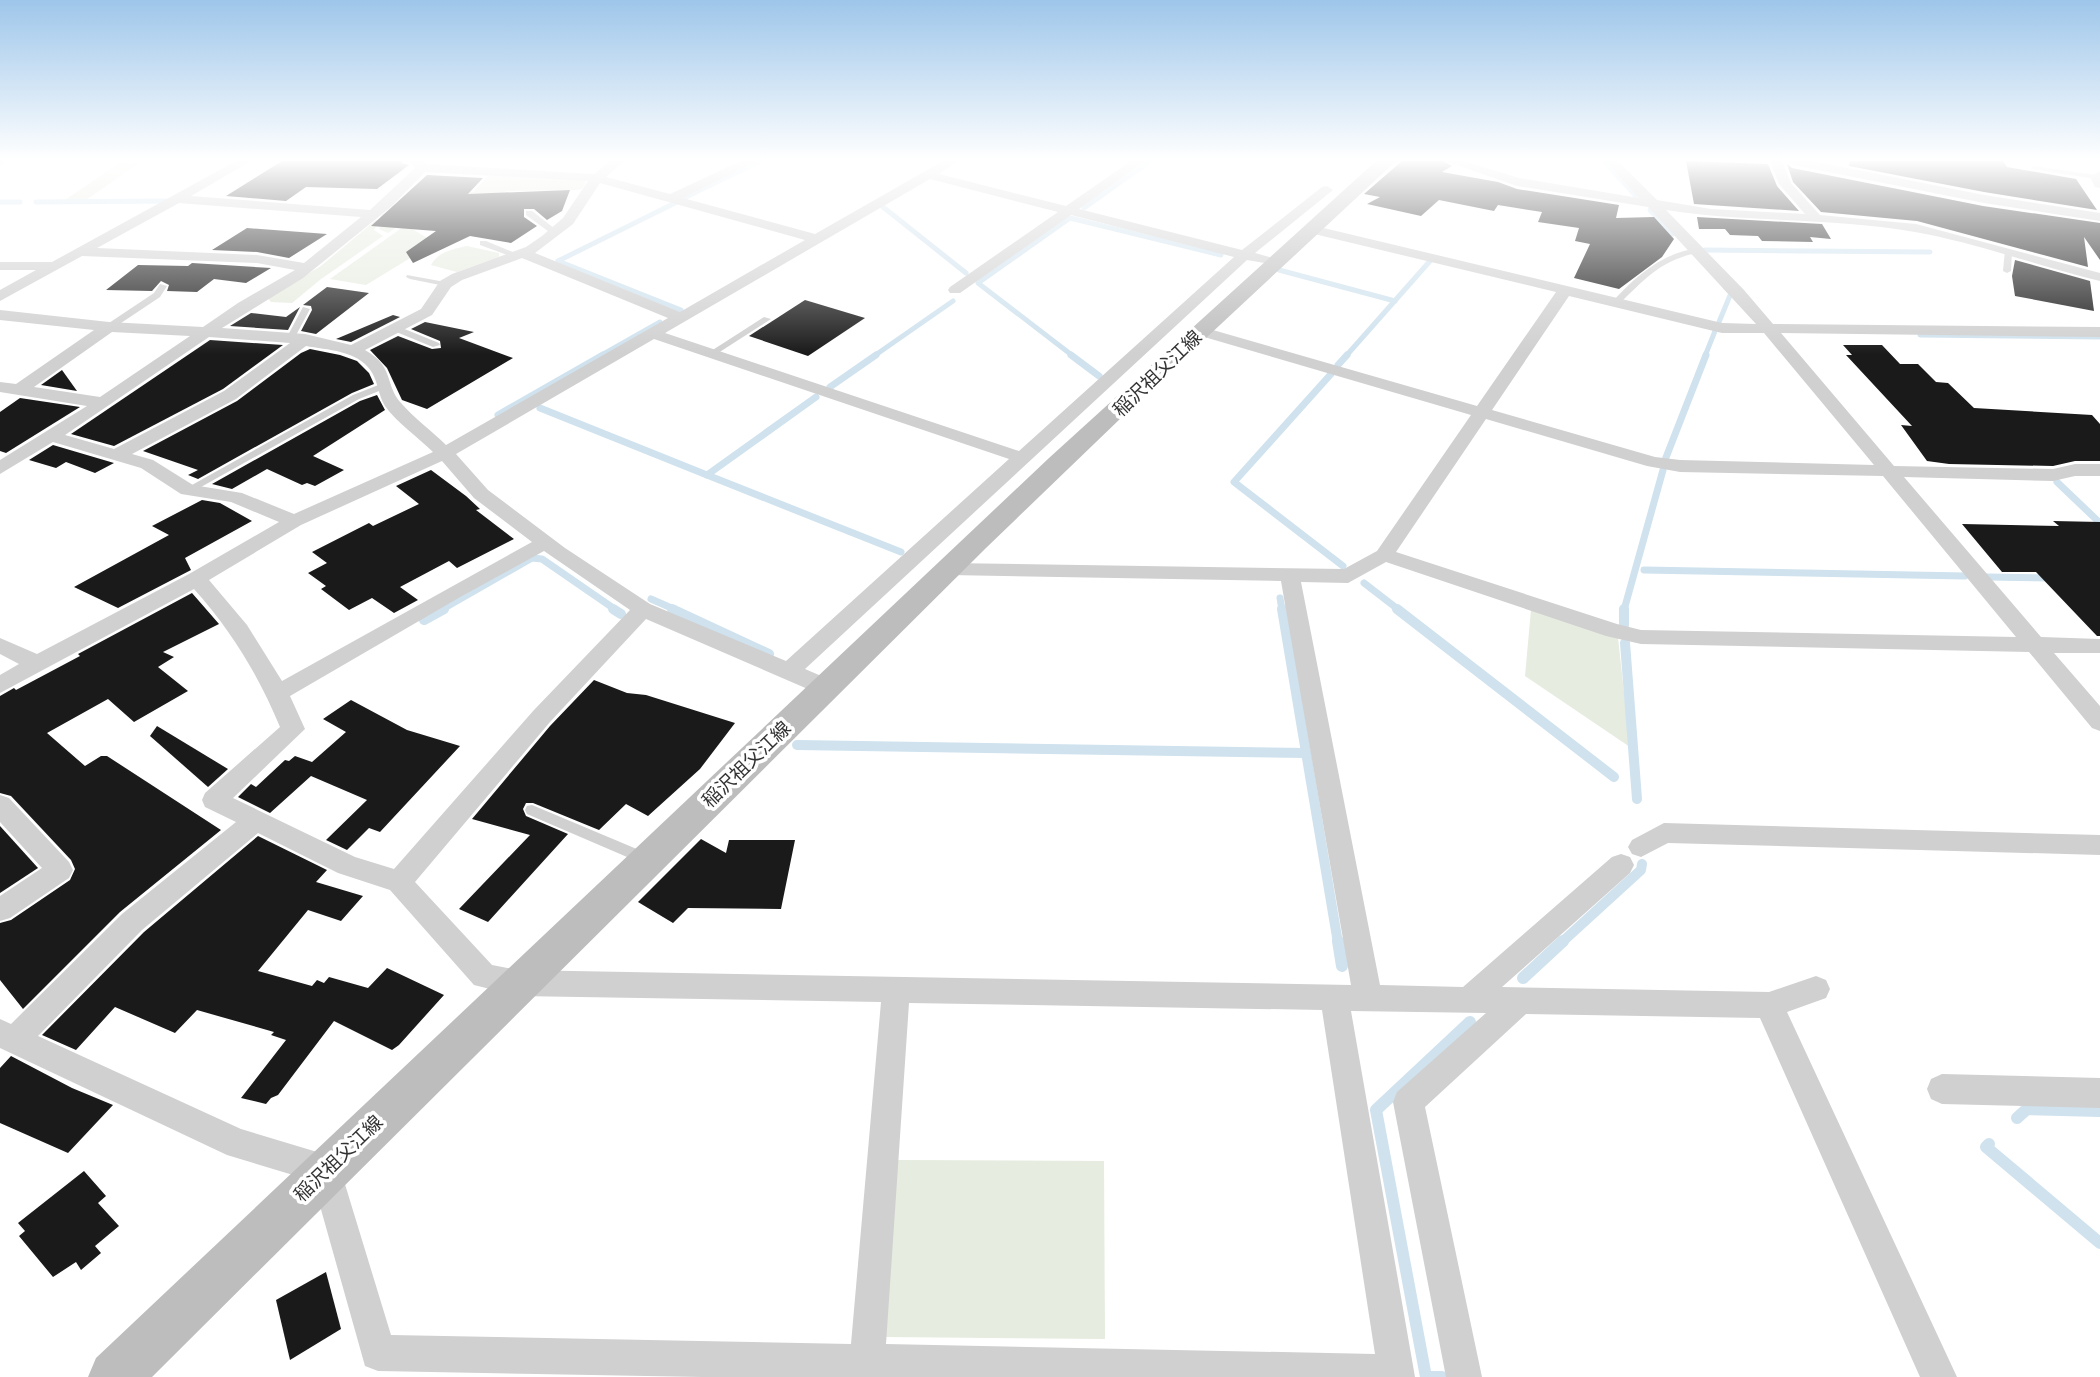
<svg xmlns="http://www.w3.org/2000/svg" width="2100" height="1377" viewBox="0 0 2100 1377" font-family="Inter,'Noto Sans JP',sans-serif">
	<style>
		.green { fill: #e6ecdf }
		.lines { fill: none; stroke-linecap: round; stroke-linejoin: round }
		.stream-far3 { stroke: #cfe2ee; stroke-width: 5 }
		.stream-far2 { stroke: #cfe2ee; stroke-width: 7 }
		.stream-far1 { stroke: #cfe2ee; stroke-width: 10 }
		.stream { stroke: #cfe2ee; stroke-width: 12 }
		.building { fill: #1a1a1a }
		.lane { fill: #d0d0d0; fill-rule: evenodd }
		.street { fill: #d0d0d0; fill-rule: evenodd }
		.secondary { fill: #bdbdbd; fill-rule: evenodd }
		.labels { text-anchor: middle; stroke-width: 7; stroke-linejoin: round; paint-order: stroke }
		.street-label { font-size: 19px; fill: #333; stroke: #fff }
	</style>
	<rect width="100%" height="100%" fill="#fff"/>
	<!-- green -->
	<g class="green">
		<path d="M122,161H142L86,200H65Z"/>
		<path d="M490,174L580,179L586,182L582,189L577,190L507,191L489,198L461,193L473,192Z"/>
		<path d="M384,213L428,217L412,229L429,239L425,249L366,285L330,279L403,227L398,226L388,233L379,229L384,219L380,217Z"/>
		<path d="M376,220L379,221L374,230L383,236L321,279L292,303L271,302L268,298L321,266Z"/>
		<path d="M467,246L499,253V257L457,272L431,265C438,252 453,249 467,246Z"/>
		<path d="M1531,610L1618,638L1630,747L1525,676Z"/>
		<path d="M896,1160L1104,1161L1105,1339L884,1337Z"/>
	</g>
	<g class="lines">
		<!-- stream-far3 -->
		<g class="stream-far3">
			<path d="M1604,161L1636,196"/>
			<path d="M0,163L3,161"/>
			<path d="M686,197L760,161"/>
			<path d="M0,202H20"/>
			<path d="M36,202L165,201"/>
			<path d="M675,203L558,261L681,310"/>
			<path d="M883,207L966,273"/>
			<path d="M1084,208L1150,161"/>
			<path d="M1650,210L1673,234"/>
			<path d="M1705,250L1930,252"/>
			<path d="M1279,270L1395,301"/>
			<path d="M1719,322L1731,293L1725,287"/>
			<path d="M1920,335L2100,337"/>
			<path d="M600,356L660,322"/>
			<path d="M874,356L953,301"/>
			<path d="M1073,356L978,283L1070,218L1221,255"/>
			<path d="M1346,356L1430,261"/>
			<path d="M1705,356L1715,331"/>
		</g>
		<!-- stream-far2 -->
		<g class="stream-far2">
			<path d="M1071,355L1099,376"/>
			<path d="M1338,365L1347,355"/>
			<path d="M1331,374L1234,482L1343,566"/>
			<path d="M830,387L876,355"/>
			<path d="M540,408L707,475L816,397"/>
			<path d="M498,415L603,355"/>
			<path d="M1665,460L1706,355"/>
			<path d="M707,475L901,552"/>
			<path d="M2057,482L2100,523"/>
			<path d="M1644,570L1965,576"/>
			<path d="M1987,577L2053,578"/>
			<path d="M1364,583L1399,610"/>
			<path d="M1280,598L1282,610"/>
			<path d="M651,599L676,610"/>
			<path d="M441,610L532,558L542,559L616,610"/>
			<path d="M1624,610L1663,470"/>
		</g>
		<!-- stream-far1 -->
		<g class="stream-far1">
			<path d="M613,609L621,614"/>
			<path d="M672,609L769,654"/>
			<path d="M1282,609L1338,943"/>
			<path d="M1397,609L1614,777"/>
			<path d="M1624,609V625"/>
			<path d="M424,620L444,609"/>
			<path d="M1625,643L1637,799"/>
			<path d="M797,745L1306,753"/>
			<path d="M1561,943L1641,870L1642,864"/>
		</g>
		<!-- stream -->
		<g class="stream">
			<path d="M1338,941L1342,966"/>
			<path d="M1523,978L1563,941"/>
			<path d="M2017,1118L2027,1109L2100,1111"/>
			<path d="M1989,1144L1986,1147L2100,1243"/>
			<path d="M1426,1377L1376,1110L1470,1022"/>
			<path d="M1426,1377H1442"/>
		</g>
	</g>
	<!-- building -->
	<g class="building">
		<path d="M282,161H403L401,163L409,165L377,189L306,187L286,201L226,196Z"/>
		<path d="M1402,161H1443L1452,166L1442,172L1498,182L1517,189L1619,205L1616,218L1654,217L1674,239L1662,257L1619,289L1574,278L1590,244L1575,241L1579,228L1538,222L1542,212L1498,205L1494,211L1439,200L1421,216L1367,204L1380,197L1364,194Z"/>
		<path d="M1686,161L1768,164L1777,186L1799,211L1694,204Z"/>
		<path d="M1850,161H2003L2007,167L2076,179L2097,210L1984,192L1849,166Z"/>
		<path d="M1787,164L1792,168L1983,206L2100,223V260L2084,237L2088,267L1917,221L1821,212L1793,182Z"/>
		<path d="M427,175L483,178L468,194L570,190L562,211L547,220L534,209H524V217L537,226L511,243L470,236L413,263L406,252L436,231L371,226Z"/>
		<path d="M1697,217L1822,224L1831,239L1810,237L1813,242L1762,241L1758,236L1730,235L1725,229H1699Z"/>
		<path d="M247,228L327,234L289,258L257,252L212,250Z"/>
		<path d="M2015,260L2090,281L2094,311L2015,296L2012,276Z"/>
		<path d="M192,263L271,268L246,283L214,279L197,292L167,291L169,285L161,281L152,291L106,290L138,265L188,266Z"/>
		<path d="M327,287L369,293L316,334L301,331L312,310L311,306L303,305Z"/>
		<path d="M805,300L865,318L808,356L749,336Z"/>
		<path d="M300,307L288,330L230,326L251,313L286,317Z"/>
		<path d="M393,315L400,317L351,342L336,339Z"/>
		<path d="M425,322L474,332L459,338L513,358L427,409L402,400L387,368L370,350L398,336L432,349L441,348L440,341L411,329Z"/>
		<path d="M210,340L283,345L223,389L114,446L71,434Z"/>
		<path d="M1843,345H1882L1900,364H1918L1936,382L1948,383L1974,408L2092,415L2100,424V461H2075L2053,466L1949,464L1927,461L1901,425L1912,426L1846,355H1852Z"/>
		<path d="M310,349L340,355L357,361L369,373L374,384L352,393L198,479L188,475L198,470L143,451L237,401L301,353Z"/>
		<path d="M62,370L77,391L41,385Z"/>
		<path d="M377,395L385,410L313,456L344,470L315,486L307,483L302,485L267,469L232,489L212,484L360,401Z"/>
		<path d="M20,398L80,407L6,453L0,451V412Z"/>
		<path d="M53,445L114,463L95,473L66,462L56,468L29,460Z"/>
		<path d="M431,470L466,496L480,509L476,510L514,539L457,568L449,561L400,587L418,600L394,613L372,598L349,610L321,589L326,586L308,573L327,563L312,552L369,523L373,526L419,504L396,486Z"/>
		<path d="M202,500L220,503L252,521L185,558L191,570L118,608L74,587L169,535L152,526Z"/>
		<path d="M2053,521L2100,522V636H2097L2036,572H2002L1962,524L2059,526Z"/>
		<path d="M192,593L219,624L163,652L174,657L158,667L188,691L134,722L108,699L47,733L85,766L101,756H107L221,830L120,912L23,1009L0,980V923L11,920L70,880L75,869L71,860L11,796L0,793V696L14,688L16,690L80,656L78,654Z"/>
		<path d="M594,680L627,693L646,695L735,723L700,769L648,816L626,804L599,830L533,803H526L523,809L526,816L568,834L488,922L459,909L530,835L472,819L550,726Z"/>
		<path d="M351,700L407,730L460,746L380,832L369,828L347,850L326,840L367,800L311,776L270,813L238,797L251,784L256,787L285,760L289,761L295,756L312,762L346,732L323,719Z"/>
		<path d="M157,726L228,769L208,787L150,736Z"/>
		<path d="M0,826L38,868L0,893Z"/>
		<path d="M258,836L327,870L316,882L363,896L341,921L308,910L258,971L312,986L317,980L324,983L329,977L368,988L387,968L444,995L399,1045L392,1050L334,1021L278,1095L271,1098L266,1104L241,1098L286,1040L271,1035L274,1032L197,1010L175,1033L115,1007L76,1050L42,1035L144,932Z"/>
		<path d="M701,839L726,853L729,840H795L781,909L688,908L673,923L638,902Z"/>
		<path d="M11,1056L72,1088L113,1105L68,1153L0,1123V1068Z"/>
		<path d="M84,1171L106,1196L98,1203L119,1226L95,1246L101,1253L81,1270L76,1262L53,1277L19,1236L25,1231L18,1223Z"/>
		<path d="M326,1272L341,1329L290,1360L276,1300Z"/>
	</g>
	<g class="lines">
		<!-- lane -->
		<g class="lane">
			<path d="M2034,166L2096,175L2099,177L2096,179L2032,169L2031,168Z"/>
			<path d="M526,211H532L559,232L552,234L526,215Z"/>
			<path d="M480,241H486L520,255L513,257L480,245Z"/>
			<path d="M1699,248H1702V252C1662,259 1647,277 1619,304L1612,302C1636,276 1663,252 1699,248Z"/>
			<path d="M2005,250L2012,252L2011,271L2007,273L2003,271Z"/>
			<path d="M407,275L445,282L449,284L445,286L410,279L406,277Z"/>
			<path d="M160,284L167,286L160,297L112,329H106V325L154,293Z"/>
			<path d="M303,307L310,309L294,339H288L287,337Z"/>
			<path d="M764,317L771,319L715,355L708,353Z"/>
			<path d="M397,326L439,343L440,345L433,347L394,331L393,329Z"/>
			<path d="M386,382L391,385L389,387L359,399L192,492H184L183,490L353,395Z"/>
			<path d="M532,805L651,855L653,859L651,863L646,865L641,863L527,814L525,810L527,806Z"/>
		</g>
		<!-- street -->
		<g class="street">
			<path d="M236,161H251L191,196L370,210L415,168L409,161H422L426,164L594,174L610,161H624L606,177L670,194L741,161H757L683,198L815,234L943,161H958L939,174L1066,206L1131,161H1145L1079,209L1242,250L1322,187L1327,186L1333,190L1255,253L1277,259L1279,262L1277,265L1247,260L805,669L833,681L836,687L833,693L825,695L817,693L646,619L550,722L415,882L492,965L518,970L1351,985L1281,581L948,575L941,574L938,569L941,564L948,563L1344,569L1377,551L1471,415L1194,334L1192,331L1194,328H1206L1477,406L1556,292L1306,232V226L1311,225L1722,323L1756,324L1648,207L1517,186L1445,161H1464L1519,178L1639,198L1605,161H1618L1657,200L1711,209L1805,214L1779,184L1770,161H1782L1791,183L1820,215L1916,224L2100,273V281C2038,266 1977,243 1915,232C1833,217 1748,223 1666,210L1744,290L1773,324L2100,327V337L1781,333L1894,466L2053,469L2075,464H2100V476H2075L2053,481L1904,477L2041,637L2100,639V653H2054L2100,706V731L2092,728L2029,652L1641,644L1606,636L1386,562L1348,583L1301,582L1380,985L1463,987L1612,857L1621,854L1630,857L1634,865L1630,873L1502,987L1769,992L1816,976L1826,980L1830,989L1826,998L1787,1012L1957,1377H1920L1760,1018L1526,1014L1425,1107L1482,1377H1446L1393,1102L1397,1092L1486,1013L1351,1011L1415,1377H702L378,1371L365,1366L313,1181L227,1155L0,1048V1019L11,1024L122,914L236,822L205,807L202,800L205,793L280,727C259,676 231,630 194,589L0,693V675L19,664L0,654V638L37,654L189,574L279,522L231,502L181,494L141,468L53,442L0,474V460L87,406L0,392V382L16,384L94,330L0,320V310L109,322L203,327L238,303L295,270L257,263L82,256L0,301V290L36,270H0V262H52ZM425,172L588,181L563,218L542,236L526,247L452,274L440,281L421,309L351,345L305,334L222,328L303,278L392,206ZM930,179L1058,212L950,287L948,290L950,293H960L1071,215L1234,257L1019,451L665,333ZM600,183L805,240L680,312L535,253L573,224ZM179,203L361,217L304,263L257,255L97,248ZM522,258L668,318L446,445C432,431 414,418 401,403C384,384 395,367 365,350L432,315L451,287L462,280ZM1569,296L1722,333H1764L1874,465L1680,460L1655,457L1492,410ZM112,332L190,336L100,397L34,387ZM209,337L290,343L224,391L114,449L65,435ZM654,339L1009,459L786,661L650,604L565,548L488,490L456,454ZM306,346C327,350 357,350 371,371C378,381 378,395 385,406C397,423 418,437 433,452L294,514L242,493L193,485L153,460L132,454L236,399ZM1486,419L1647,466L1680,472L1883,476L2016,637L1641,630L1617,624L1396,552ZM442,461L474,498L532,542L282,681L247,625L209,580L301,525ZM544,551L630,610L534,710L394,869L355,857L233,798L305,729L290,696L462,596ZM258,833L338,873L390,890L474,985L518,996L881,1002L851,1344L391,1335L337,1158L241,1129L38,1036L142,930ZM909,1003L1322,1010L1375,1354L886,1344Z"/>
			<path d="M1787,161H1812L1984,195L2100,213V221L1984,203L1793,165Z"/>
			<path d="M2100,171V188L2095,187L2090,177Z"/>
			<path d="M0,795L9,798L69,862L73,870L69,878L10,918L0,921V896L42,868L0,822Z"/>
			<path d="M1664,823L2100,835V855L1668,843L1641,857L1632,854L1628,847L1632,840Z"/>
			<path d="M1942,1074L2100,1078V1108L1942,1104L1931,1099L1927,1089L1931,1079Z"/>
		</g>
		<!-- secondary -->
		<path class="secondary" d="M1376,161H1396L1148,392L987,547L152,1377H88L96,1358L1049,458Z"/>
	</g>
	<!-- sky -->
	<linearGradient id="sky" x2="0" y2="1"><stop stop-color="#9ec6ea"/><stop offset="0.45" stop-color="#fff"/><stop offset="1" stop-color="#fff" stop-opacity="0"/></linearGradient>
	<rect width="2100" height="354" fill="url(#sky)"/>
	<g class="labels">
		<!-- street labels -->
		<g class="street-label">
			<text transform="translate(1157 373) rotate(-44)" y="7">稲沢祖父江線</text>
			<text transform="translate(746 764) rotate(-44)" y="7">稲沢祖父江線</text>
			<text transform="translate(338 1158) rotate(-44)" y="7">稲沢祖父江線</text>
		</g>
	</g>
</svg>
